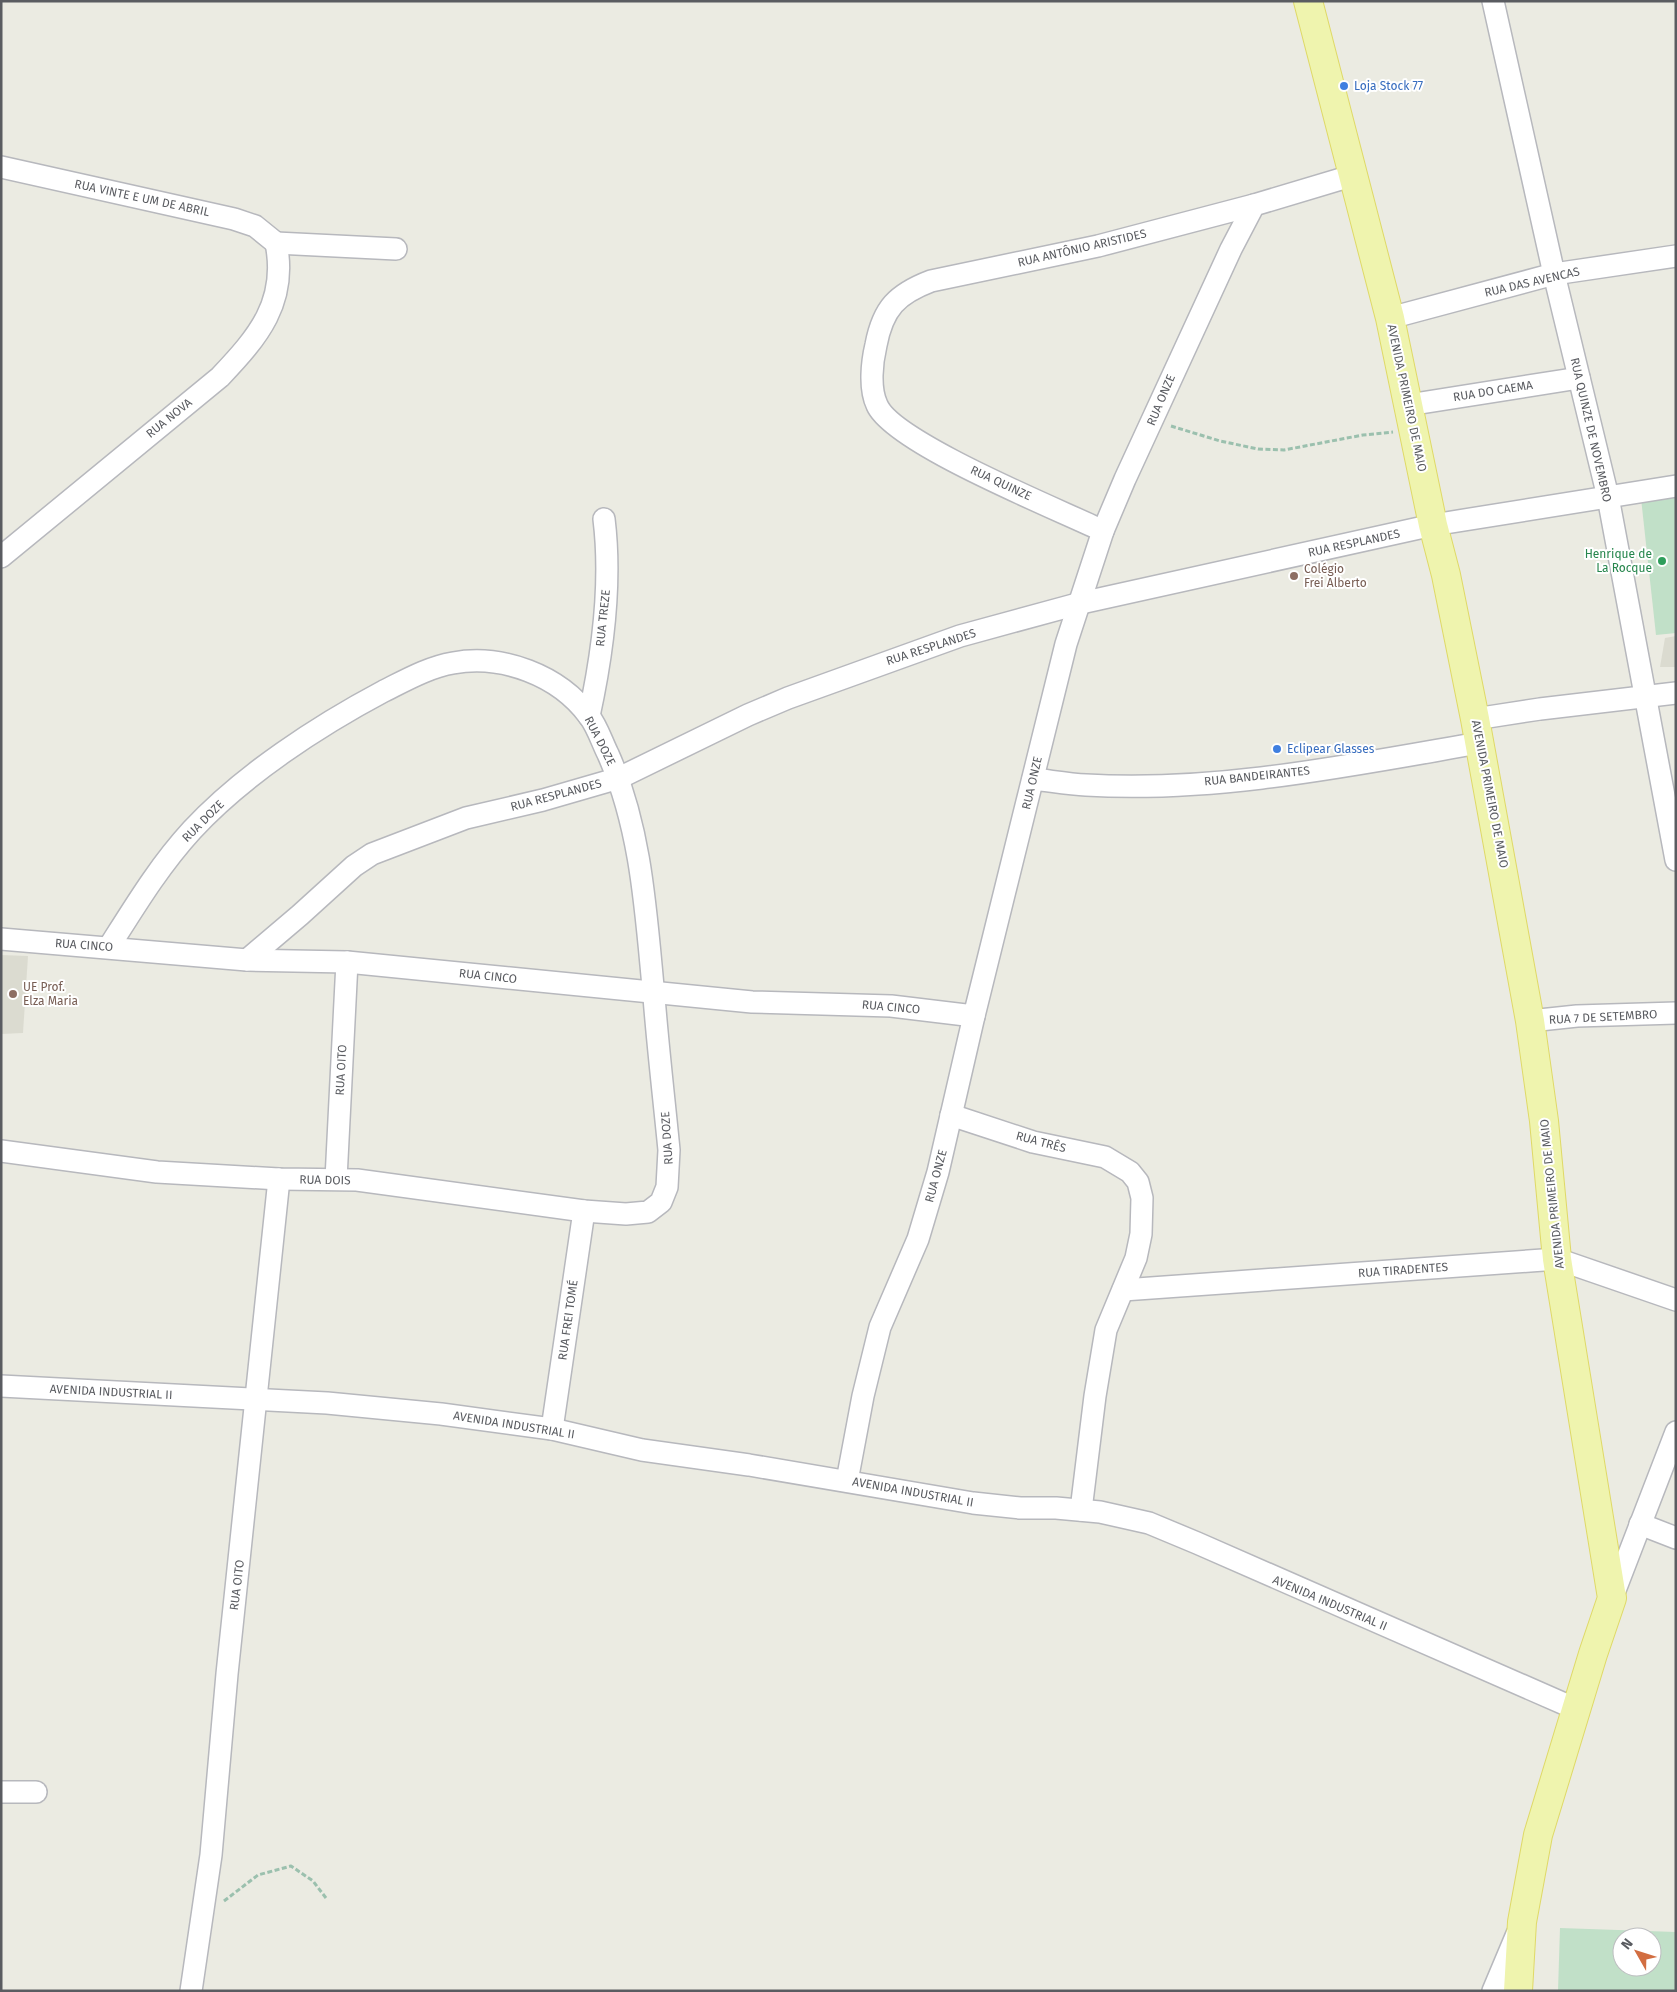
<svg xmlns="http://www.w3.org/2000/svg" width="1677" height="1992" viewBox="0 0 1677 1992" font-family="'Fira Sans',sans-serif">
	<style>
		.education { fill: #dbdbd0 }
		.pitch { fill: #c1e0c8; fill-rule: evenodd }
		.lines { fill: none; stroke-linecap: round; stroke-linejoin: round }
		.street-casing { stroke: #b7b8bd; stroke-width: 24 }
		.primary-casing { stroke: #dfd967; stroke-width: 30 }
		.path { stroke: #9bc0ae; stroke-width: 3; stroke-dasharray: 5 2.5; stroke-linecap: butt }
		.street { stroke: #fff; stroke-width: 21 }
		.primary { stroke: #eff4ae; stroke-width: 28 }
		.shop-dot { fill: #3f7fe0; stroke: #fff; stroke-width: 2 }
		.leisure-dot { fill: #2e9e5b; stroke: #fff; stroke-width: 2 }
		.education-dot { fill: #8d6e63; stroke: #fff; stroke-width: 2 }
		.labels { text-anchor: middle; stroke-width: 4; stroke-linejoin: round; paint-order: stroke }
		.shop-label { font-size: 12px; fill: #366cbe; stroke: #fff; text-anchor: start }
		.street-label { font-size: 12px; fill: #5a5c61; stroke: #fff }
		.leisure-label { font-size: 12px; fill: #27864d; stroke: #fff; text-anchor: end }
		.education-label { font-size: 12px; fill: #785e54; stroke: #fff; text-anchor: start }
	</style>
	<rect width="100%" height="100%" fill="#ebebe2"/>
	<!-- education -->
	<g class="education">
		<path d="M1676,636V667H1660L1665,638Z"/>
		<path d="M1,955L28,956L23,1033L1,1034Z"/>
	</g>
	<!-- pitch -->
	<g class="pitch">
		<path d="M1676,485V633L1656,635L1640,489Z"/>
		<path d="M1560,1928L1676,1932V1991H1558ZM1622,1937H1652V1967H1622Z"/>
	</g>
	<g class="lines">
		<defs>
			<g id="street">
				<path d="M1493,1L1554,274L1608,497L1676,860"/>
				<path d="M1,167L234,219L255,226L276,243"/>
				<path d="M276,243L396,249"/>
				<path d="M1390,318L1554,274L1676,256"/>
				<path d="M1408,405L1579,378"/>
				<path d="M1103,531C1060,510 893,443 877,405C869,388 872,362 876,345C883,308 897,294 931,281L1098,246L1254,205"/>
				<path d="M1,557L220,377C258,337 288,302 276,243"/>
				<path d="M589,716C603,652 612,584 604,519"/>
				<path d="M1475,719L1540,709L1676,693"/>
				<path d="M1033,779C1051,781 1069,784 1086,785C1215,793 1352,765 1479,743"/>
				<path d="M1,939L247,960L347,962L752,1002L891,1006L974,1016"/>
				<path d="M247,960L300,915L354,866L372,854L466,818L543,800L619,778L748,715L788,698L960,636L1081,603L1433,525L1676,486"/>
				<path d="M1530,1021L1577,1016L1676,1013"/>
				<path d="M951,1115L1033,1142L1105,1157L1130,1172L1138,1182L1142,1198L1141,1234L1136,1258L1106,1330L1095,1396L1081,1510"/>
				<path d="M1,1151L157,1172L279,1179L357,1180L584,1211L626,1214L648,1212L661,1202L667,1187L669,1150C664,1099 658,1048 654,997C646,915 642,830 608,754C602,742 597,726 589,716C559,675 502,654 453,663C429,667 406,680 384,691C318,726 243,775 192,830C159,866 135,906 109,947"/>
				<path d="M336,1179L347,962"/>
				<path d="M1123,1290L1557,1259L1676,1300"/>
				<path d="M1,1386L327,1403L441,1414L552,1429L642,1450L749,1465L973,1503L1020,1508H1056L1100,1512L1149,1523L1197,1543L1576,1709"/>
				<path d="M552,1429L584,1211"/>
				<path d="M847,1481L863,1396L880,1327L918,1239L938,1172L974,1016L1066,644L1103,531L1125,479L1231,249L1254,205L1351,176"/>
				<path d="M1640,1524L1676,1538"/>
				<path d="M1612,1598L1676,1432"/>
				<path d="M1,1792H36"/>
				<path d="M191,1991L211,1855L227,1674L279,1179"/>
				<path d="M1493,1991L1517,1934"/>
			</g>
			<path id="primary" d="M1308,1L1390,318L1433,525L1446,575L1475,719L1530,1021L1544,1121L1557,1259L1612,1598L1593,1654L1538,1835L1522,1922L1518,1991"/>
		</defs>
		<!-- street casing -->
		<use href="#street" class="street-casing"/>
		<!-- primary casing -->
		<use href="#primary" class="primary-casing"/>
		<!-- path -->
		<g class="path">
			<path d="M1171,426L1220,441L1258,449L1284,450L1363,435L1393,432"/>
			<path d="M224,1901L258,1875L291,1866L313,1881L326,1898"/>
		</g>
		<!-- street -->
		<use href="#street" class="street"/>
		<!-- primary -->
		<use href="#primary" class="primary"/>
	</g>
	<!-- markers -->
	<g class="shop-dot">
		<circle cx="1344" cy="86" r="5"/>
		<circle cx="1277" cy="749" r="5"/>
	</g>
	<circle class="leisure-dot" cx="1662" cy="561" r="5"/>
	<g class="education-dot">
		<circle cx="1294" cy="576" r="5"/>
		<circle cx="13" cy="994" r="5"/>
	</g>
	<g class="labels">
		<!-- shop labels -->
		<g class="shop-label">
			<text x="1354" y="90">Loja Stock 77</text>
			<text x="1287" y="753">Eclipear Glasses</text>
		</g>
		<!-- street labels -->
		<g class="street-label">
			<text transform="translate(142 198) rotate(12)" y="4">RUA VINTE E UM DE ABRIL</text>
			<text transform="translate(1082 248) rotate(-13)" y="4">RUA ANTÔNIO ARISTIDES</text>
			<text transform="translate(1532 282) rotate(-13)" y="4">RUA DAS AVENCAS</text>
			<text transform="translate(1493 391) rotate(-9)" y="4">RUA DO CAEMA</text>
			<text transform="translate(1407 398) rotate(78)" y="4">AVENIDA PRIMEIRO DE MAIO</text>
			<text transform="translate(1161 400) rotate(-67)" y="4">RUA ONZE</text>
			<text transform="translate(169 418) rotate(-39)" y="4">RUA NOVA</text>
			<text transform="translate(1591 430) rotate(77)" y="4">RUA QUINZE DE NOVEMBRO</text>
			<text transform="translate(1001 483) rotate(25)" y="4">RUA QUINZE</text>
			<text transform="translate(1354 543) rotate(-12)" y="4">RUA RESPLANDES</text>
			<text transform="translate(603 618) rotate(-84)" y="4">RUA TREZE</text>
			<text transform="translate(931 647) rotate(-18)" y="4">RUA RESPLANDES</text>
			<text transform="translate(600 741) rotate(63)" y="4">RUA DOZE</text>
			<text transform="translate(1257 776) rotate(-6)" y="4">RUA BANDEIRANTES</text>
			<text transform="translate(1032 783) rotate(-77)" y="4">RUA ONZE</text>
			<text transform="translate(1490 794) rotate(79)" y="4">AVENIDA PRIMEIRO DE MAIO</text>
			<text transform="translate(556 795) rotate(-15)" y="4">RUA RESPLANDES</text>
			<text transform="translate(203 821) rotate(-45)" y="4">RUA DOZE</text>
			<text transform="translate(84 945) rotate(4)" y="4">RUA CINCO</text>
			<text transform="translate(488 976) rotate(6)" y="4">RUA CINCO</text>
			<text transform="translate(891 1007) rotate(5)" y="4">RUA CINCO</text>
			<text transform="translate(1603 1017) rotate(-3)" y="4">RUA 7 DE SETEMBRO</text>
			<text transform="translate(341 1070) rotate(-87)" y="4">RUA OITO</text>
			<text transform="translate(667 1138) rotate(-94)" y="4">RUA DOZE</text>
			<text transform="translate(1041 1142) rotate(15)" y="4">RUA TRÊS</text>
			<text transform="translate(936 1176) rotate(-75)" y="4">RUA ONZE</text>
			<text transform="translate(325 1180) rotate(1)" y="4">RUA DOIS</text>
			<text transform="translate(1552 1194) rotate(-96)" y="4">AVENIDA PRIMEIRO DE MAIO</text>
			<text transform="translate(1403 1270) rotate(-4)" y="4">RUA TIRADENTES</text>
			<text transform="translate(568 1320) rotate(-82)" y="4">RUA FREI TOMÉ</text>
			<text transform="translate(111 1392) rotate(3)" y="4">AVENIDA INDUSTRIAL II</text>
			<text transform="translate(514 1425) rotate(9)" y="4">AVENIDA INDUSTRIAL II</text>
			<text transform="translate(913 1492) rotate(10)" y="4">AVENIDA INDUSTRIAL II</text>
			<text transform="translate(237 1585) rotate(-83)" y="4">RUA OITO</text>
			<text transform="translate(1330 1603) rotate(23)" y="4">AVENIDA INDUSTRIAL II</text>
		</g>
		<!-- leisure labels -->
		<g class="leisure-label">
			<text x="1652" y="558">Henrique de<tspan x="1652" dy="14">La Rocque</tspan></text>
		</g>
		<!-- education labels -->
		<g class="education-label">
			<text x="1304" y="573">Colégio<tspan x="1304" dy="14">Frei Alberto</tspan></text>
			<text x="23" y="991">UE Prof.<tspan x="23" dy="14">Elza Maria</tspan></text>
		</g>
	</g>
	<!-- border -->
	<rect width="1677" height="1992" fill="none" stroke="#5a5c61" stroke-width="5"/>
	<!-- north arrow -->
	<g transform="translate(1637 1952) rotate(309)"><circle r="24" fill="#ffffff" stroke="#bdbec0"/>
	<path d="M0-4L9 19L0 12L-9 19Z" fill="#d26e41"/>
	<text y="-8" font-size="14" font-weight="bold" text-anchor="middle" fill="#5a5c61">N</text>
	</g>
</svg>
